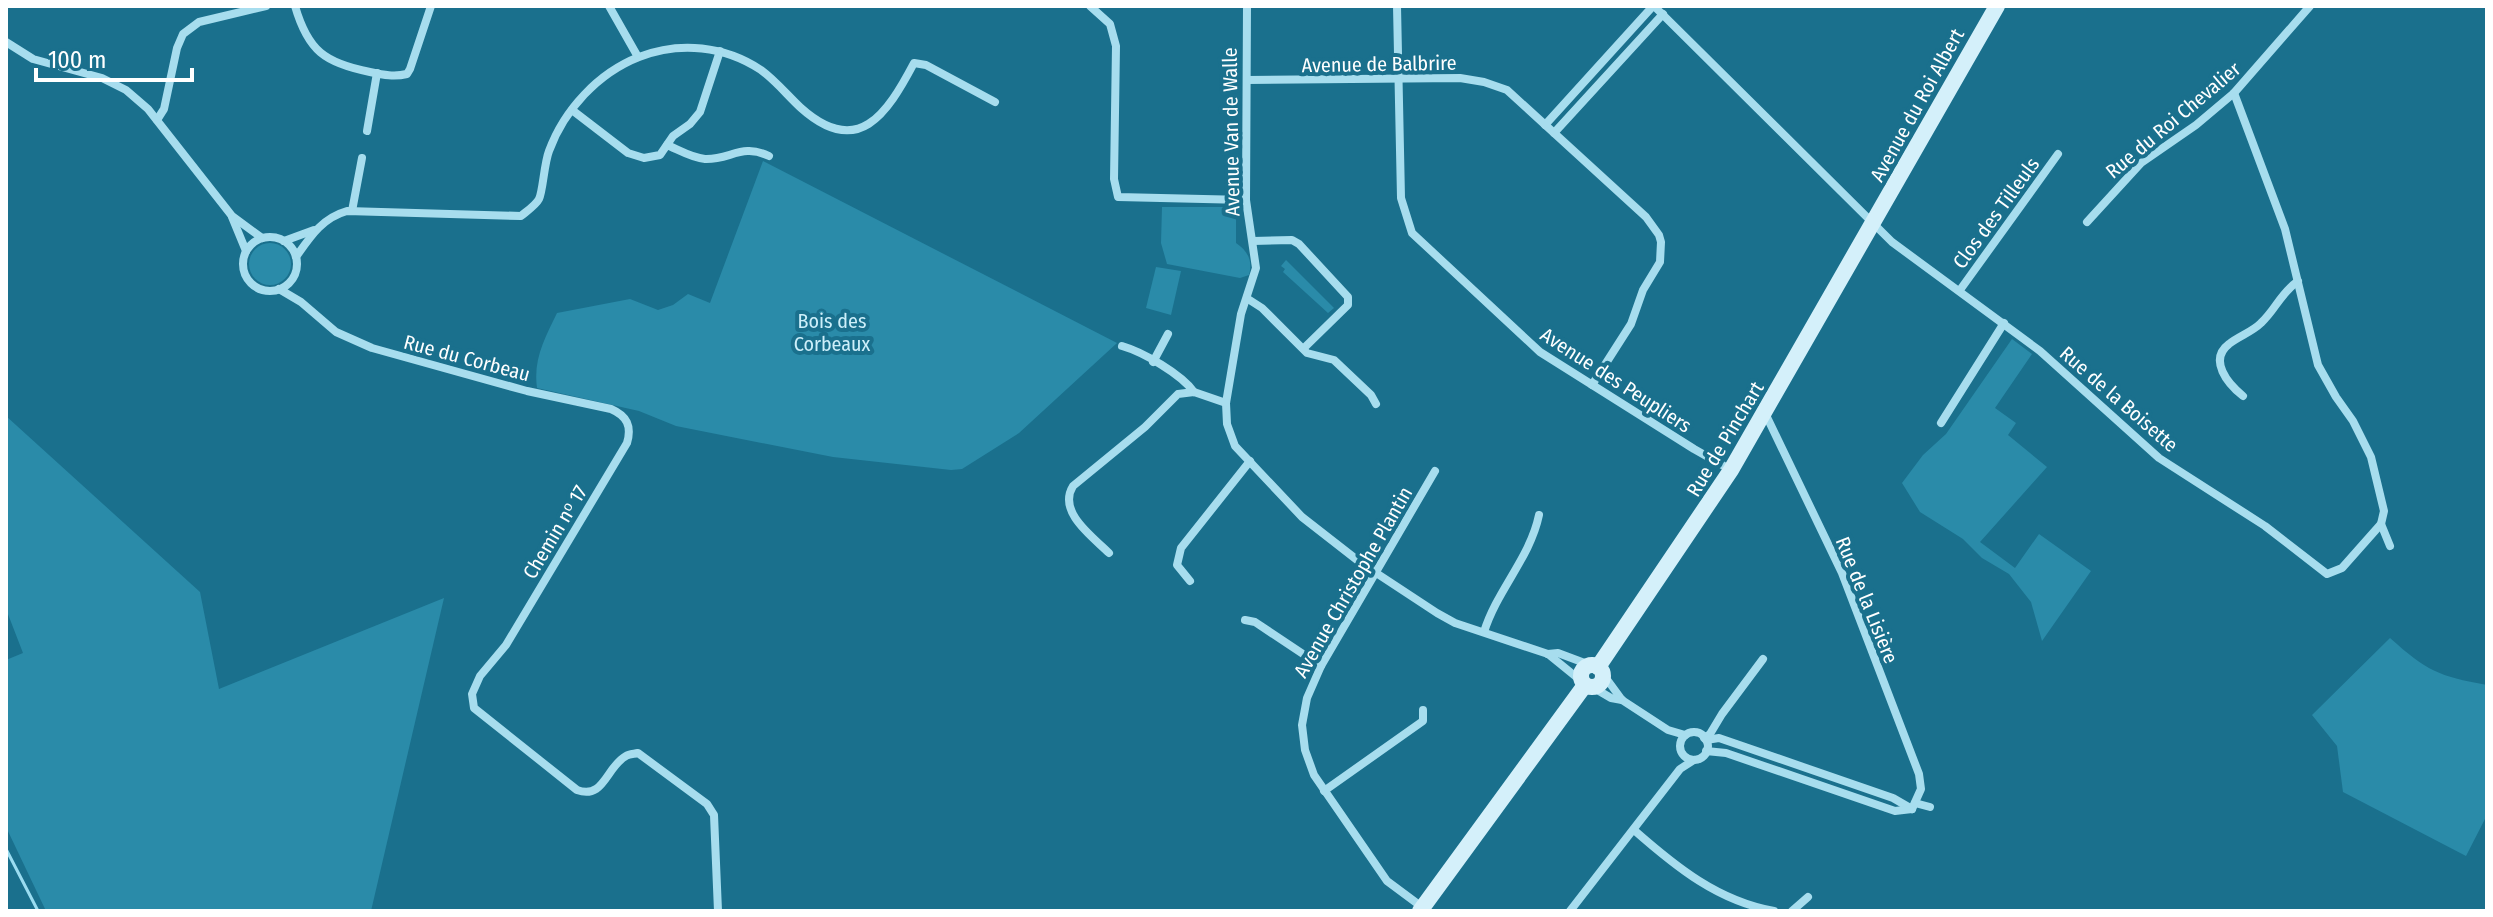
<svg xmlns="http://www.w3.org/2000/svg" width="2493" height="917" viewBox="0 0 2493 917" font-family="'Fira Sans Condensed',sans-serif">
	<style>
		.green { fill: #2a8ba9 }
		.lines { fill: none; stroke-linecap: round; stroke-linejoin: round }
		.stream { stroke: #9adcf0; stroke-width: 3 }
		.street { stroke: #a7ddee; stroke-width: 8 }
		.secondary { stroke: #d4f0fa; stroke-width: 16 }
		.labels { text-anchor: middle; stroke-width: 8; stroke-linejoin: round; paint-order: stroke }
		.street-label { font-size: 20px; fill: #fff; stroke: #1a708d }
		.park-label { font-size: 20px; fill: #cdeffa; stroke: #1a708d }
	</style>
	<rect width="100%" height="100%" fill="#1a708d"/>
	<!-- green -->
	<g class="green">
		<path d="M763,161L1117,343L1019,433L962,469L951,470L833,457L676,426L639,411L537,388C533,359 545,338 557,313L630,299L658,310L673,305L688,294L710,303Z"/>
		<path d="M1162,207H1231L1236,217V243C1248,251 1253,261 1249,275L1240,278L1167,264L1161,243Z"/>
		<circle cx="270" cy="264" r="21"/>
		<path d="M1286,260L1334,308L1328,313L1283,272L1285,269L1281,266Z"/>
		<path d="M1156,267L1181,271L1171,315L1146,308Z"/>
		<path d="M2012,339L2032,354L1995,408L2016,423L2008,435L2047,467L1980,542L2015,568L2039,534L2091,571L2042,641L2031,602L2009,574L1982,558L1963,539L1920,512L1902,483L1923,455L1946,434Z"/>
		<path d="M6,416L200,592L219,689L444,598L371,911H46L6,827V660L23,653L6,609Z"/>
		<path d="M2390,638C2427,671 2438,676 2487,685V815L2466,856L2343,792L2337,746L2312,715Z"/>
	</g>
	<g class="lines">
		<!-- stream -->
		<path class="stream" d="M6,849L38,911"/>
		<!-- street -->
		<g class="street">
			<path d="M295,6C308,51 325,63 370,72C384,75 394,77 407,74L410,69L431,6"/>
			<path d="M609,6L638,57"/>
			<path d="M1090,6L1110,24L1116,46L1114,179L1118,197L1246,200"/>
			<path d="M1247,6L1246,200L1256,268L1241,314L1226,403L1227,424L1235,446L1302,517L1361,563L1437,613L1455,623L1548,654L1580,680"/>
			<path d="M1397,6L1401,198L1412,233L1540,352L1694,449L1731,470"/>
			<path d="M1654,6L1892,242L2040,351L2159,458L2265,526L2327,574L2342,568L2381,524"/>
			<path d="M6,42L33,59L102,78L126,90L148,109L232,216L262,238"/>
			<path d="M1247,80L1460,78L1484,82L1507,90L1646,217L1659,235L1661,242L1660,262L1643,290L1631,324L1592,385"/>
			<path d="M2234,93L2285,229L2318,365L2336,397L2353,421L2371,457L2384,511L2381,524L2390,546"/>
			<path d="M572,110L628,153L644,158L660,155L673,136L690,124L700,112L720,51"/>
			<path d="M157,120L164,109L177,48L183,34L199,22L266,6"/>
			<path d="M1545,125L1653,6"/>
			<path d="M367,131L377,73"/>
			<path d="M1554,133L1663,14"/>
			<path d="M667,145C679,150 692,158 705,159C730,160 742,143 769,156"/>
			<path d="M352,211L362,158"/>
			<path d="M232,217L246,251"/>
			<path d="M2087,222L2141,163L2196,125L2234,93L2310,6"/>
			<circle cx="270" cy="264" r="27"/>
			<path d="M284,241L314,230"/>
			<path d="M1253,241L1292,240L1299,244L1348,297V305L1304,348"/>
			<path d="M296,257C310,237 322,218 347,211L521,216C527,211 536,205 539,199C543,191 544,164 549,151C564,110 598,73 639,57C680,41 725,46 761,70C776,81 788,96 801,108C858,159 887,114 914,63L926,65L995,102"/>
			<path d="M279,289L301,302L336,332L372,348L527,391L611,409C627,416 632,426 627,443L506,645L480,676L472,694L474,708L577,790C604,800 606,767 626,756C629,754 634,754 638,753L707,804L714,815L718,911"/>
			<path d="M1960,290L2058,154"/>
			<path d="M1248,299L1262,308L1307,353L1334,360L1371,395L1376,404"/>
			<path d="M1122,346C1143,352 1181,374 1194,392"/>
			<path d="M1153,362L1168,334"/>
			<path d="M2243,396C2228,384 2208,360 2229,344C2239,336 2252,332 2261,323C2276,309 2280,294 2298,281"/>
			<path d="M1765,413L1842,573L1919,774L1921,789L1912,809"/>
			<path d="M1941,423L2004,323"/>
			<path d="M1109,553C1093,537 1057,512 1073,486L1145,427L1178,394L1194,392L1226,403"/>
			<path d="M1190,581L1177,565L1181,548L1250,461"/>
			<path d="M1245,620L1255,622L1321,666"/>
			<path d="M1484,632C1497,590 1530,558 1539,515"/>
			<path d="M1548,654L1558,653L1590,665"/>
			<path d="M1603,674L1622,700L1668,730L1685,735"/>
			<path d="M1594,688L1611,698L1622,700"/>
			<circle cx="1694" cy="746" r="14"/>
			<path d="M1704,738L1710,734L1722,714L1763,659"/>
			<path d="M1706,740L1719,738L1893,798L1912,809"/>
			<path d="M1706,751L1726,753L1895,811L1912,809"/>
			<path d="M1324,791L1423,721V710"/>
			<path d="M1915,803L1930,807"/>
			<path d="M1634,830C1676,867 1718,901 1774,911"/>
			<path d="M1422,907L1387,881L1314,775L1305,750L1302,725L1307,698L1321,666L1435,471"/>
			<path d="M1570,911L1680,769L1694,760"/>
			<path d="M1792,911L1808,897"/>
		</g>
		<!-- secondary -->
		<g class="secondary">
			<circle cx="1592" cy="676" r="11"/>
			<path d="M1598,667L1731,470L1997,6"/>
			<path d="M1420,911L1585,685"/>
		</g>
	</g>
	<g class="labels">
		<!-- street labels -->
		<g class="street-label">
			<text transform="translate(1379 64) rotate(-1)" y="7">Avenue de Balbrire</text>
			<text transform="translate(1917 105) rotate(-61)" y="7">Avenue du Roi Albert</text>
			<text transform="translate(2173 120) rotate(-40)" y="7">Rue du Roi Chevalier</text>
			<text transform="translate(1231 132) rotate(-91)" y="7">Avenue Van de Walle</text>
			<text transform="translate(1996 213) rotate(-54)" y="7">Clos des Tilleuls</text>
			<text transform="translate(467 358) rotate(15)" y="7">Rue du Corbeau</text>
			<text transform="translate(1616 380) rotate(33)" y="7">Avenue des Peupliers</text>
			<text transform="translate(2119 399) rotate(41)" y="7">Rue de la Boisette</text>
			<text transform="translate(1725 439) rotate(-59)" y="7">Rue de Pinchart</text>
			<text transform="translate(555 532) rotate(-59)" y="7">Chemin nᵒ 17</text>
			<text transform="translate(1353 582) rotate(-60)" y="7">Avenue Christophe Plantin</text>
			<text transform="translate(1867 600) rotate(68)" y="7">Rue de la Lisière</text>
		</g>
		<!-- park labels -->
		<g class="park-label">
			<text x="832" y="328">Bois des<tspan x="832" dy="23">Corbeaux</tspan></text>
		</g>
	</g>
	<!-- border -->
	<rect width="2493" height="917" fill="none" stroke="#ffffff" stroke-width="16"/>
	<!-- scale -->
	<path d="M36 68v12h156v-12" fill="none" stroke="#ffffff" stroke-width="4"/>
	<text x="48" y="68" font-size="24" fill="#ffffff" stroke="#1a708d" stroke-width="6" paint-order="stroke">100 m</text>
</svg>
